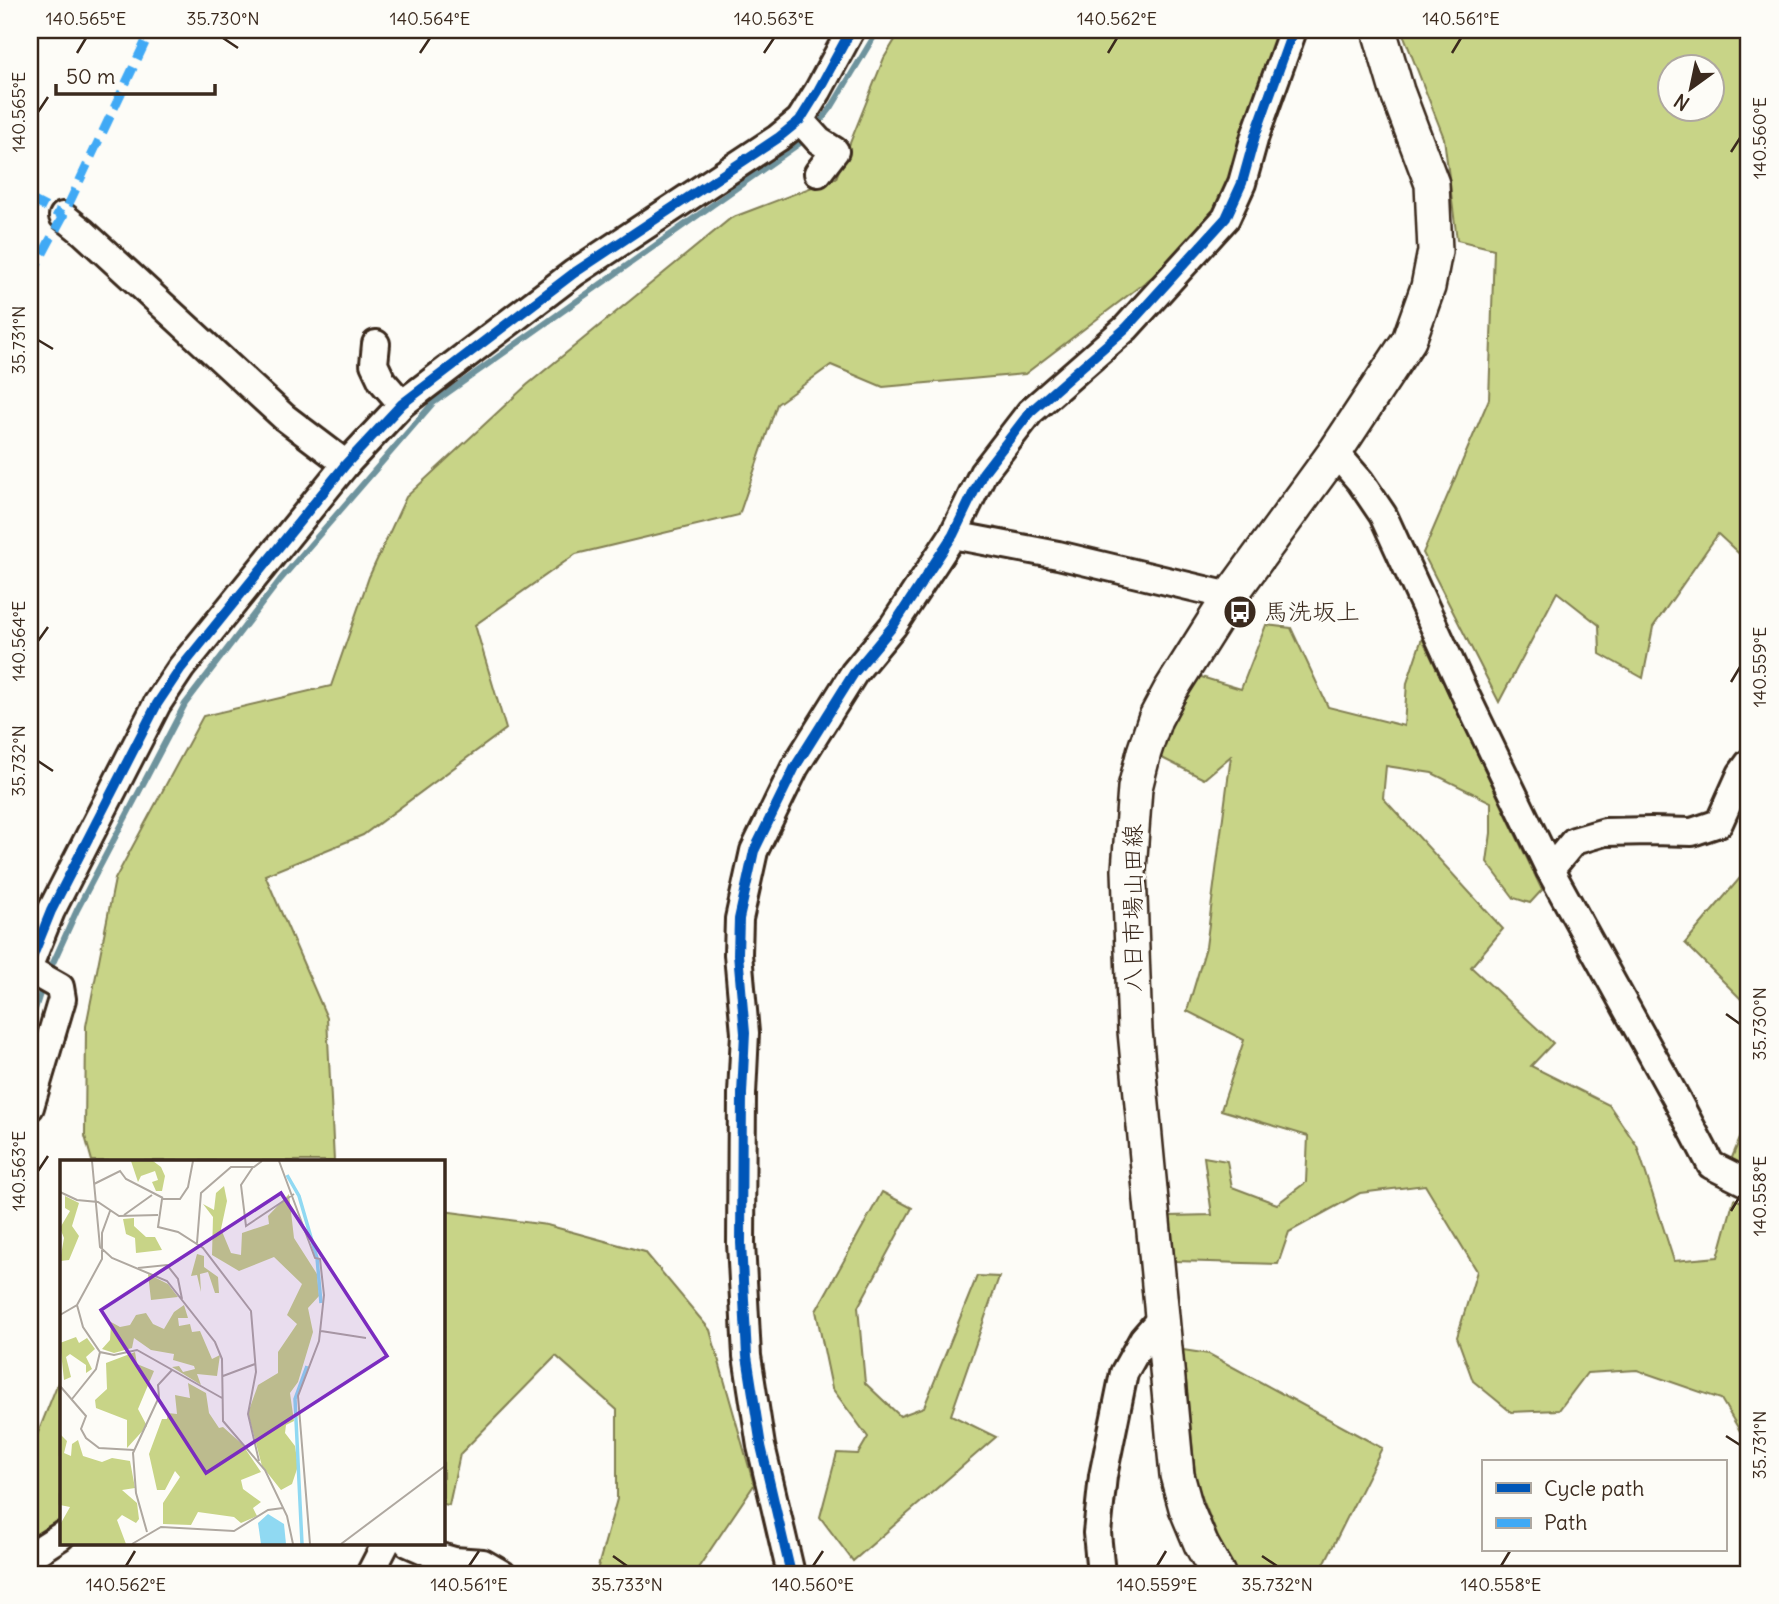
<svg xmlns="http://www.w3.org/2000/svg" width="1779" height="1604" viewBox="0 0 1779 1604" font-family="Delius,'Klee One',sans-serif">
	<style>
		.green { fill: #c8d487; stroke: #827f52; stroke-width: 2; fill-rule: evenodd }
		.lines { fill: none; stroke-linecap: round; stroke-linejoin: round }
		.stream { stroke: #6e939d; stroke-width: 6 }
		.minor-casing { stroke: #3b2a1e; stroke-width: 32 }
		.major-casing { stroke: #3b2a1e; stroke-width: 38 }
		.minor { stroke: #fdfcf7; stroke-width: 26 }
		.major { stroke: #fdfcf7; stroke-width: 33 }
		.quiet { stroke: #3fa9f5; stroke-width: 9; stroke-dasharray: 18 9; stroke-linecap: butt }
		.cycleway-casing { stroke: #fdfcf7; stroke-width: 15 }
		.cycleway { stroke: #0057b8; stroke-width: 10 }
		.ticks { fill: none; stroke: #3b2a1e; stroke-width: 2.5 }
		.labels { text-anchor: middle; stroke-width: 6; stroke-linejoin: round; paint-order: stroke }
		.poi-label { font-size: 24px; fill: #3b2a1e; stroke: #fdfcf7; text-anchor: start }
		.street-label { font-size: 24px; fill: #3b2a1e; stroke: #fdfcf7 }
		.inset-river { fill: none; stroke: #90d9f2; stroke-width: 3.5 }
		.inset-road { fill: none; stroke: #afa8a0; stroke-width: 2 }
		.view { fill: #7b2cbf; fill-opacity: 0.15; stroke: #7b2cbf; stroke-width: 3.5 }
		.inset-edge { fill: none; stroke: #3b2a1e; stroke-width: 3.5 }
		.neatline { fill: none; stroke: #3b2a1e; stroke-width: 2.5 }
		.ticks-label { font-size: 18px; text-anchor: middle; fill: #3b2a1e }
	</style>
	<rect width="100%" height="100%" fill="#fdfcf7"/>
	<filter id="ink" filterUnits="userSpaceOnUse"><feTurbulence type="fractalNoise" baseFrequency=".0143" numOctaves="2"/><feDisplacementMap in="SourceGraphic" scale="14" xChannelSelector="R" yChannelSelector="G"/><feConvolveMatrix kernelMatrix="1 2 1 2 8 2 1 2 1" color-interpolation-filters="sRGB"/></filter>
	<g filter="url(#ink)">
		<!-- green -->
		<g class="green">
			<path d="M901,30H1299L1220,225L1025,374L883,387L831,365L777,404L739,515L576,554L475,625L506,729L363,835L265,875L327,1018L334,1161H92L85,1136L86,1026L115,879L203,716L331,686L369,577L406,497L527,385L731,218L836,178L884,58Z"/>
			<path d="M1403,30H1749V563L1718,534L1653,627L1643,678L1600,654L1599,625L1557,592L1499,702L1423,553L1489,399L1494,249L1457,240L1444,138L1404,36ZM1712,66V108H1670V66Z"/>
			<path d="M1266,625L1291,628L1328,707L1404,726L1407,683L1422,638L1542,890L1530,903L1514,898L1487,862L1491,833V802L1432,773L1386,766L1383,798L1503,929L1471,967L1553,1043L1531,1066L1609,1105L1637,1146L1674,1261L1718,1257L1734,1199L1749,1204V1446L1721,1399L1637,1370L1587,1373L1559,1410L1511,1412L1473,1381L1457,1337L1477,1271L1425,1185L1360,1193L1289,1232L1278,1264L1175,1261L1169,1216L1212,1215L1204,1157L1227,1161L1232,1187L1277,1204L1306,1182L1308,1136L1221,1110L1244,1040L1187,1011L1206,947L1231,756L1204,779L1154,754L1198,676L1241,689Z"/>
			<path d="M1745,872H1749V1013L1745,1003L1685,943Z"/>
			<path d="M1749,1117V1167L1731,1160Z"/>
			<path d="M882,1192L912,1208L858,1307L865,1383L900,1416L924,1407L977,1276L999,1277L951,1415L996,1437L853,1561L820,1517L837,1453L858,1454L868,1437L832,1388L816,1311Z"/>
			<path d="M443,1211L547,1225L645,1252L710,1330L754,1485L694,1574H596L617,1499V1410L556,1356L460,1454L449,1505L443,1504Z"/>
			<path d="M1183,1350L1209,1354L1382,1448L1319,1574H1237L1225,1555L1196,1482Z"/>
			<path d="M61,1375V1543L30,1561V1453Z"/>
		</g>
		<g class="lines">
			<!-- stream -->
			<g class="stream">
				<path d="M816,127L831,108L878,30"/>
				<path d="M48,974L77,910L185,704L280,580L433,403L807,138"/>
				<path d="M30,1025L43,984"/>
			</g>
			<defs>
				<g id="minor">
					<path d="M800,120L819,141L835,151L818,173"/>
					<path d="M63,216L83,232L284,417L346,464"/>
					<path d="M376,344L374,364L382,381L402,404"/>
					<path d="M1335,452L1360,481L1383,515L1464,692L1550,870L1676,1098L1711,1165L1749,1184"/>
					<path d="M953,535L1058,555L1230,596"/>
					<path d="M1550,870L1574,841L1605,832L1651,831L1692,832L1719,823L1741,774L1749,763"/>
					<path d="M30,963L51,911L157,704L181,668L346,464L402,404L574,273L778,138L800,120L818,91L851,30"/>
					<path d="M30,970L60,987L62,999L30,1107"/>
					<path d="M408,1543L440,1557L454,1561L483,1563L502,1574"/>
					<path d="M30,1556L61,1536"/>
					<path d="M370,1574L386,1543"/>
					<path d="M791,1574L761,1446L747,1356L741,1243L742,1094L745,1033L738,954L739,919L754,851L795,767L854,673L893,626L953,535L983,473L1030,412L1126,328L1226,218L1242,183L1255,136L1293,30"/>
					<path d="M1101,1574L1097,1533L1103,1476L1124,1373L1143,1339L1163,1316"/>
				</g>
				<path id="major" d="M1218,1574L1201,1544L1186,1508L1177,1475L1135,1031L1129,870L1135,788L1144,752L1155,719L1170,691L1230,596L1335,452L1409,340L1428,287L1435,251L1432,184L1397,91L1379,30"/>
			</defs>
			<!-- minor casing -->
			<use href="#minor" class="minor-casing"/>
			<!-- major casing -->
			<use href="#major" class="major-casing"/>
			<!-- minor -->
			<use href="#minor" class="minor"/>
			<!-- major -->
			<use href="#major" class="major"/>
			<!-- quiet -->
			<g class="quiet">
				<path d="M30,199L63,216"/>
				<path d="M30,277L63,216L151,30"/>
			</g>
			<defs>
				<g id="cycleway">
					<path d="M30,963L51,911L157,704L181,668L346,464L402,404L574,273L778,138L800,120L818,91L851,30"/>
					<path d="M791,1574L761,1446L747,1356L741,1243L742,1094L745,1033L738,954L739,919L754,851L795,767L854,673L893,626L953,535L983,473L1030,412L1126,328L1226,218L1242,183L1255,136L1293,30"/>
				</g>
			</defs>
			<!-- cycleway casing -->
			<use href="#cycleway" class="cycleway-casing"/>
			<!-- cycleway -->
			<use href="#cycleway" class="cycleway"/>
		</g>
	</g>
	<!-- ticks -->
	<path class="ticks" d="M223,38L238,48M77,53L86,38M420,53L430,38M764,53L774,38M1108,53L1117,38M1452,53L1461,38M38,112L48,97M1731,152L1740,138M38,340L53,349M38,641L48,627M1731,682L1740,667M38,761L53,771M1726,1014L1740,1024M38,1171L48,1156M1731,1211L1740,1196M1726,1436L1740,1445M613,1556L627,1566M1262,1556L1277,1566M126,1566L135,1551M469,1566L479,1551M813,1566L823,1551M1157,1566L1166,1551M1501,1566L1510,1551"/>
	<!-- icons -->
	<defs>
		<symbol id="bus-disc" viewBox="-11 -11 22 22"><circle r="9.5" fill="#3b2a1e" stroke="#fdfcf7"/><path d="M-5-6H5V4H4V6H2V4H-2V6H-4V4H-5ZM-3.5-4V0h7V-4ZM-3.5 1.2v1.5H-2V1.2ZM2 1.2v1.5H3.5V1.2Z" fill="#fff"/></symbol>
	</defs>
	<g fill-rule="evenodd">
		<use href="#bus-disc" x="1221" y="593" width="38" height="38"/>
	</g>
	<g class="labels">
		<!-- poi labels -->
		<g class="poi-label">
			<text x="1264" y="620">馬洗坂上</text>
		</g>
		<!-- street labels -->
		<g class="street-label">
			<text transform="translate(1133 908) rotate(-90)" y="8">八日市場山田線</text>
		</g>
	</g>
	<!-- overview -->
	<g transform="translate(60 1160)">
		<rect width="385" height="385" fill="#fdfcf7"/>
		<path d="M71,1H93L101,7L105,16L102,31H96L92,22L98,20L95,11L81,16L78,22ZM164,26L167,41L161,69L171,93L181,95L182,73L209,64L208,56L229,34L234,78L257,114L259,136L248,148L253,172L238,222L230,233L234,261L226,265L225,273L235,286L238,306L232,324L221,330L202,306L188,253L198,225L218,213V192L237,164L227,155L242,124L214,97L179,111L152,95L153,57L143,44L154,50L156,33ZM5,36L19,43L12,66L19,76L9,100L0,101L4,78L0,68L10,51L5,48ZM74,58V66L86,77H95L102,90L76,93L75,78L66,74L63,59ZM137,94L144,96V107L158,117L159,133H155L148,112L140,114L141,132L137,115L131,116ZM88,114L108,124L118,137L91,140ZM124,145L128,158H118L119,166L130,164L132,172L140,171L152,199L160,195L157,216L137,214L141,225L112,207L119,206L123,212L135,209L134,206L113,200L114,194L91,190L74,178L72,188L54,193L42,189L50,180L51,162L60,167L70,165L76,155L86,153L93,164L104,169L114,152ZM16,177L19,183L27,178L35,189L26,197L32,209L26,213V205L10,194L6,197L11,217L4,220L0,183ZM75,192L77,204L94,211L78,249L87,266L67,288V260L36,248L35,240L47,229L46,203ZM128,223L146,233L149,253L159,268L163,267L182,284L201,312L181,320L183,329L201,342L193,348L197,356L181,363L174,357L138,352L131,365L103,364V343L120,317L115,311L105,330H97L89,294L102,259H107L108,253L117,254L115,235L130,238ZM0,274L7,281L4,293L11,296L12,284L18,280L23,296L42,302L52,298L70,301L75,328L62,330L77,343L79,359L76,363L62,355L57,360L66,384H0L1,363L10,347L0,345Z" fill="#c8d487"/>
		<path d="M208,354L224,364L226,384H201L198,363Z" fill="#90d9f2"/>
		<path class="inset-river" d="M227,15L239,36L257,98L261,143M242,384L235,239L247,206"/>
		<path class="inset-road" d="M32,1L40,87L52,98L107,121L155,182L162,199L163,261L205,310L227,356L233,384M133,1L128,27L120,39H102L98,67L118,72L143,88L191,151L196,212L188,254L199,301M219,1L255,98L260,99L264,135L259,181L238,236L250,384M193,7L181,25L186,66L234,34M34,24L60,11L66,19L103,38M0,32L17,40L38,42L59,56L98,55M64,55L92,35M137,83L141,33L171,7H194L202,1M78,108L107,105L118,119L122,139M17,145L23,167L40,192L54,195L77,190L162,238M0,155L17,145L42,99V73L50,51M261,171L306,178M163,216L195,204M0,226L26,256L21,269L26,278L39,288L74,290M12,239L36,209L40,192M87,372L76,333L73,293L99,237L98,225L112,210M72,384L101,367L174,371L208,350L223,348M281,384L385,306"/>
		<path class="view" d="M221,33L327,196L146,313L41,150Z"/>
		<rect width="385" height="385" class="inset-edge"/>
	</g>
	<!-- margin -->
	<rect width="1779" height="1604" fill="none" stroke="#fdfcf7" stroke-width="77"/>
	<!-- legend -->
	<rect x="1482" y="1460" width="245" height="91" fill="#fdfcf7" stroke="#afa8a0" stroke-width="2"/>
	<rect x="1496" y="1483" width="35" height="10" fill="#0057b8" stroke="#afa8a0" stroke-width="2"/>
	<text x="1544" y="1496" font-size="21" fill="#3b2a1e">Cycle path</text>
	<rect x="1496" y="1518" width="35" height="10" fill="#3fa9f5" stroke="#afa8a0" stroke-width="2"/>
	<text x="1544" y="1530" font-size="21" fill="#3b2a1e">Path</text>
	<!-- north arrow -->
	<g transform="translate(1691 88) rotate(213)"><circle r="33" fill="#fdfcf7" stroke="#afa8a0" stroke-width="2"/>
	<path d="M0-5L12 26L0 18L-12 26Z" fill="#3b2a1e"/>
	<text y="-10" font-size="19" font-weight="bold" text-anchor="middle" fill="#3b2a1e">N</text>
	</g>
	<!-- scale -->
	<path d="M56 84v10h159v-10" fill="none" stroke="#3b2a1e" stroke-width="3.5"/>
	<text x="66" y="84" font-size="21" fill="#3b2a1e" stroke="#fdfcf7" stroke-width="5" paint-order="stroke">50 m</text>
	<rect x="38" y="38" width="1702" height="1528" class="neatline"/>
	<g class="ticks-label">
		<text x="86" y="25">140.565°E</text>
		<text x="223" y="25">35.730°N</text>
		<text x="430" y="25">140.564°E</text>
		<text x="774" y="25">140.563°E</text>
		<text x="1117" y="25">140.562°E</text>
		<text x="1461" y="25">140.561°E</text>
		<text transform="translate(19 112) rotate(-90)" y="6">140.565°E</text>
		<text transform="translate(1760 138) rotate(-90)" y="6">140.560°E</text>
		<text transform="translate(19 340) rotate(-90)" y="6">35.731°N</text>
		<text transform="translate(19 641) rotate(-90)" y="6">140.564°E</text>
		<text transform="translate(1760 667) rotate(-90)" y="6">140.559°E</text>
		<text transform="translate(19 761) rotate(-90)" y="6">35.732°N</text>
		<text transform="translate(1760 1024) rotate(-90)" y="6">35.730°N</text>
		<text transform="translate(19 1171) rotate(-90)" y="6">140.563°E</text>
		<text transform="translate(1760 1196) rotate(-90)" y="6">140.558°E</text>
		<text transform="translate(1760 1445) rotate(-90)" y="6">35.731°N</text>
		<text x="126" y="1591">140.562°E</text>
		<text x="469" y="1591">140.561°E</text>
		<text x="627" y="1591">35.733°N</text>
		<text x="813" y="1591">140.560°E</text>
		<text x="1157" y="1591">140.559°E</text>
		<text x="1277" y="1591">35.732°N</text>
		<text x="1501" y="1591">140.558°E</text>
	</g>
</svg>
